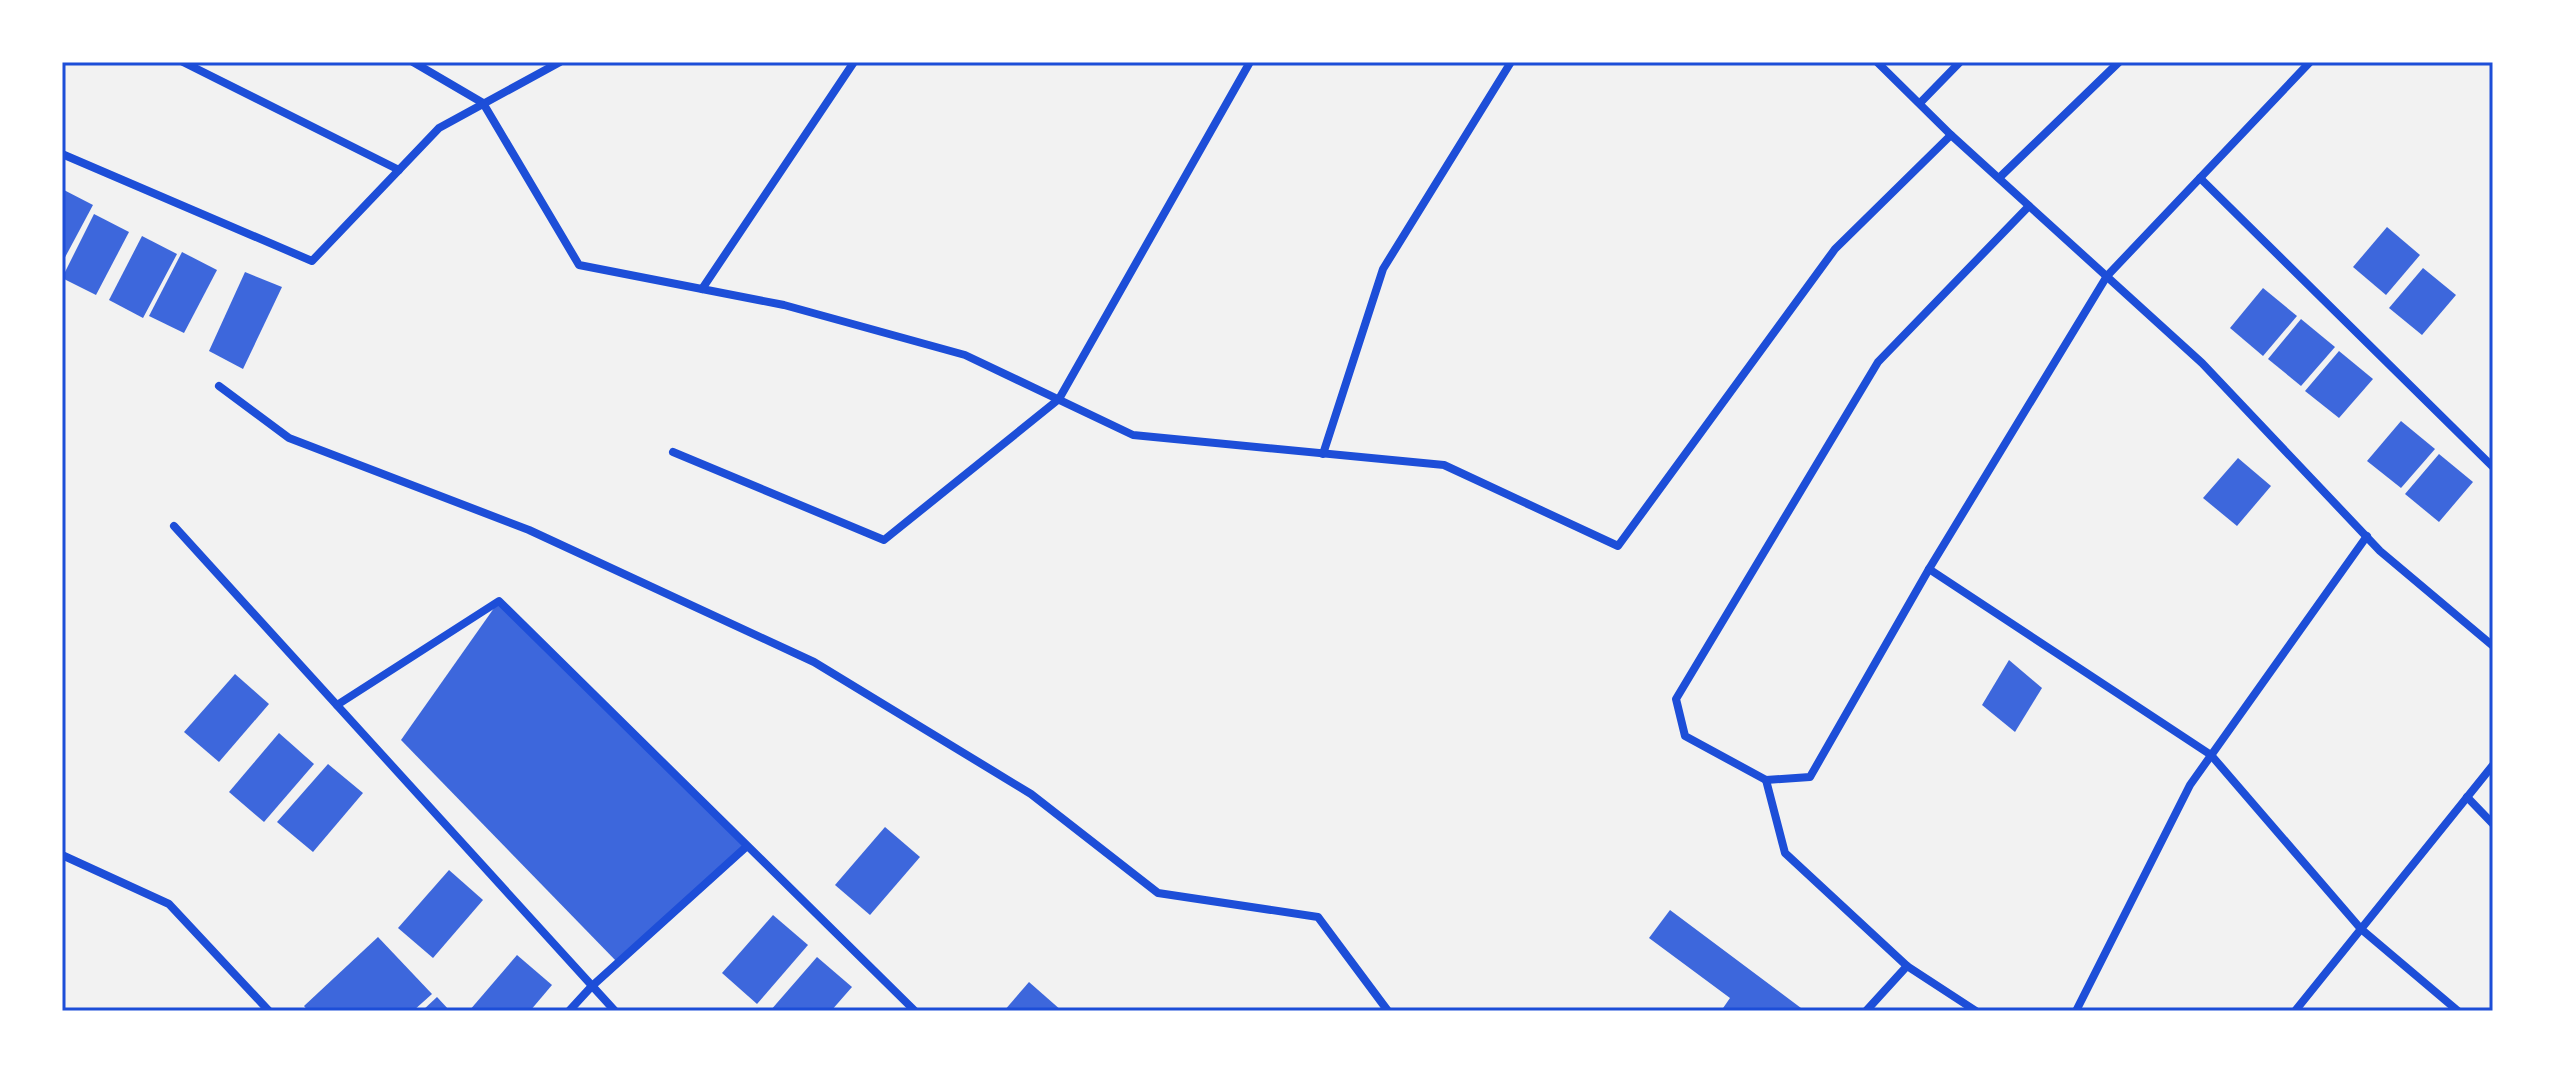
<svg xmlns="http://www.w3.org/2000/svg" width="2555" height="1073" viewBox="0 0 2555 1073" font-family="Inter,sans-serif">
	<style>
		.building { fill: #3d67dc }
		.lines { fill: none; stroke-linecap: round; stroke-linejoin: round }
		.minor { stroke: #1d4ed8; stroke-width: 8 }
		.neatline { fill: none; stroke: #1d4ed8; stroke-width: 3 }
	</style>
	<rect width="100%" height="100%" fill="#f2f2f2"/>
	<!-- building -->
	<g class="building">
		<path d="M62,189L93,205L62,263Z"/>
		<path d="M94,214L129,232L96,295L62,278Z"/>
		<path d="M2387,227L2420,255L2386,295L2353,267Z"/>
		<path d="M142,236L177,254L143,318L109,300Z"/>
		<path d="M182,252L217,270L184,333L149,316Z"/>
		<path d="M2423,268L2456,295L2422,335L2389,308Z"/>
		<path d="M245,272L282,287L243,369L209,351Z"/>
		<path d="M2263,288L2297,316L2263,356L2230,328Z"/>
		<path d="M2301,319L2335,347L2301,386L2268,359Z"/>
		<path d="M2339,351L2373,379L2339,418L2305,391Z"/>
		<path d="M2401,421L2435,449L2401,488L2367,461Z"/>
		<path d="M2439,454L2473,482L2439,522L2405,494Z"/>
		<path d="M2238,458L2271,486L2237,526L2203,498Z"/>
		<path d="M499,601L746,847L618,963L401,740Z"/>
		<path d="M2009,660L2042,688L2015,732L1982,705Z"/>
		<path d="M235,674L269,704L219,762L184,732Z"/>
		<path d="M279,733L314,764L264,822L229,792Z"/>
		<path d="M328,764L363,793L313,852L277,822Z"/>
		<path d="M885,827L920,857L870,915L835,885Z"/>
		<path d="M449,870L483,900L433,958L398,928Z"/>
		<path d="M1670,910L1805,1011H1721L1730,998L1649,938Z"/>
		<path d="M773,915L808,945L757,1004L722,973Z"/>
		<path d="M378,937L432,994L413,1011H308L304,1006Z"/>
		<path d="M517,955L552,985L530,1011H469Z"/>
		<path d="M817,957L852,987L831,1011H770Z"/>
		<path d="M1029,982L1062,1011H1004Z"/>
		<path d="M437,997L450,1011H422Z"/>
	</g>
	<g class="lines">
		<!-- minor -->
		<g class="minor">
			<path d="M183,62L399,170"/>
			<path d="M413,62L483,103L579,265L784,305L965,355L1133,435L1444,465L1618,546L1835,249L1951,135"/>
			<path d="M1877,62L1951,135L2202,363L2380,551L2493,646"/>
			<path d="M1920,103L1960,62"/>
			<path d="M62,154L312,261L439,128L560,62"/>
			<path d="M1999,178L2119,62"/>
			<path d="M2200,178L2493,467"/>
			<path d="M2029,206L1878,362L1676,699L1685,736L1766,780L1810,777L1929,569L2107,276L2310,62"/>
			<path d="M702,289L854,62"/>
			<path d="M219,386L289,438L529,530L814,662L1031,794L1158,893L1318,917L1388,1011"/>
			<path d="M673,452L884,540L1059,399L1250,62"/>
			<path d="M1323,454L1383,269L1511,62"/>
			<path d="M174,526L615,1011"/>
			<path d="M1929,569L2211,755L2361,929L2458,1011"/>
			<path d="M337,705L499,601L915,1011"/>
			<path d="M1766,780L1785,853L1907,966L1976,1011"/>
			<path d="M2467,797L2493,824"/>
			<path d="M62,855L169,904L269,1011"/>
			<path d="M569,1011L591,987L746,847"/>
			<path d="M1866,1011L1907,966"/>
			<path d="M2076,1011L2190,785L2367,536"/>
			<path d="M2295,1011L2493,765"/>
		</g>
	</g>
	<!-- border -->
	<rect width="2555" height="1073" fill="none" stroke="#ffffff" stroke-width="128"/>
	<rect x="64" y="64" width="2427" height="945" class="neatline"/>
</svg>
